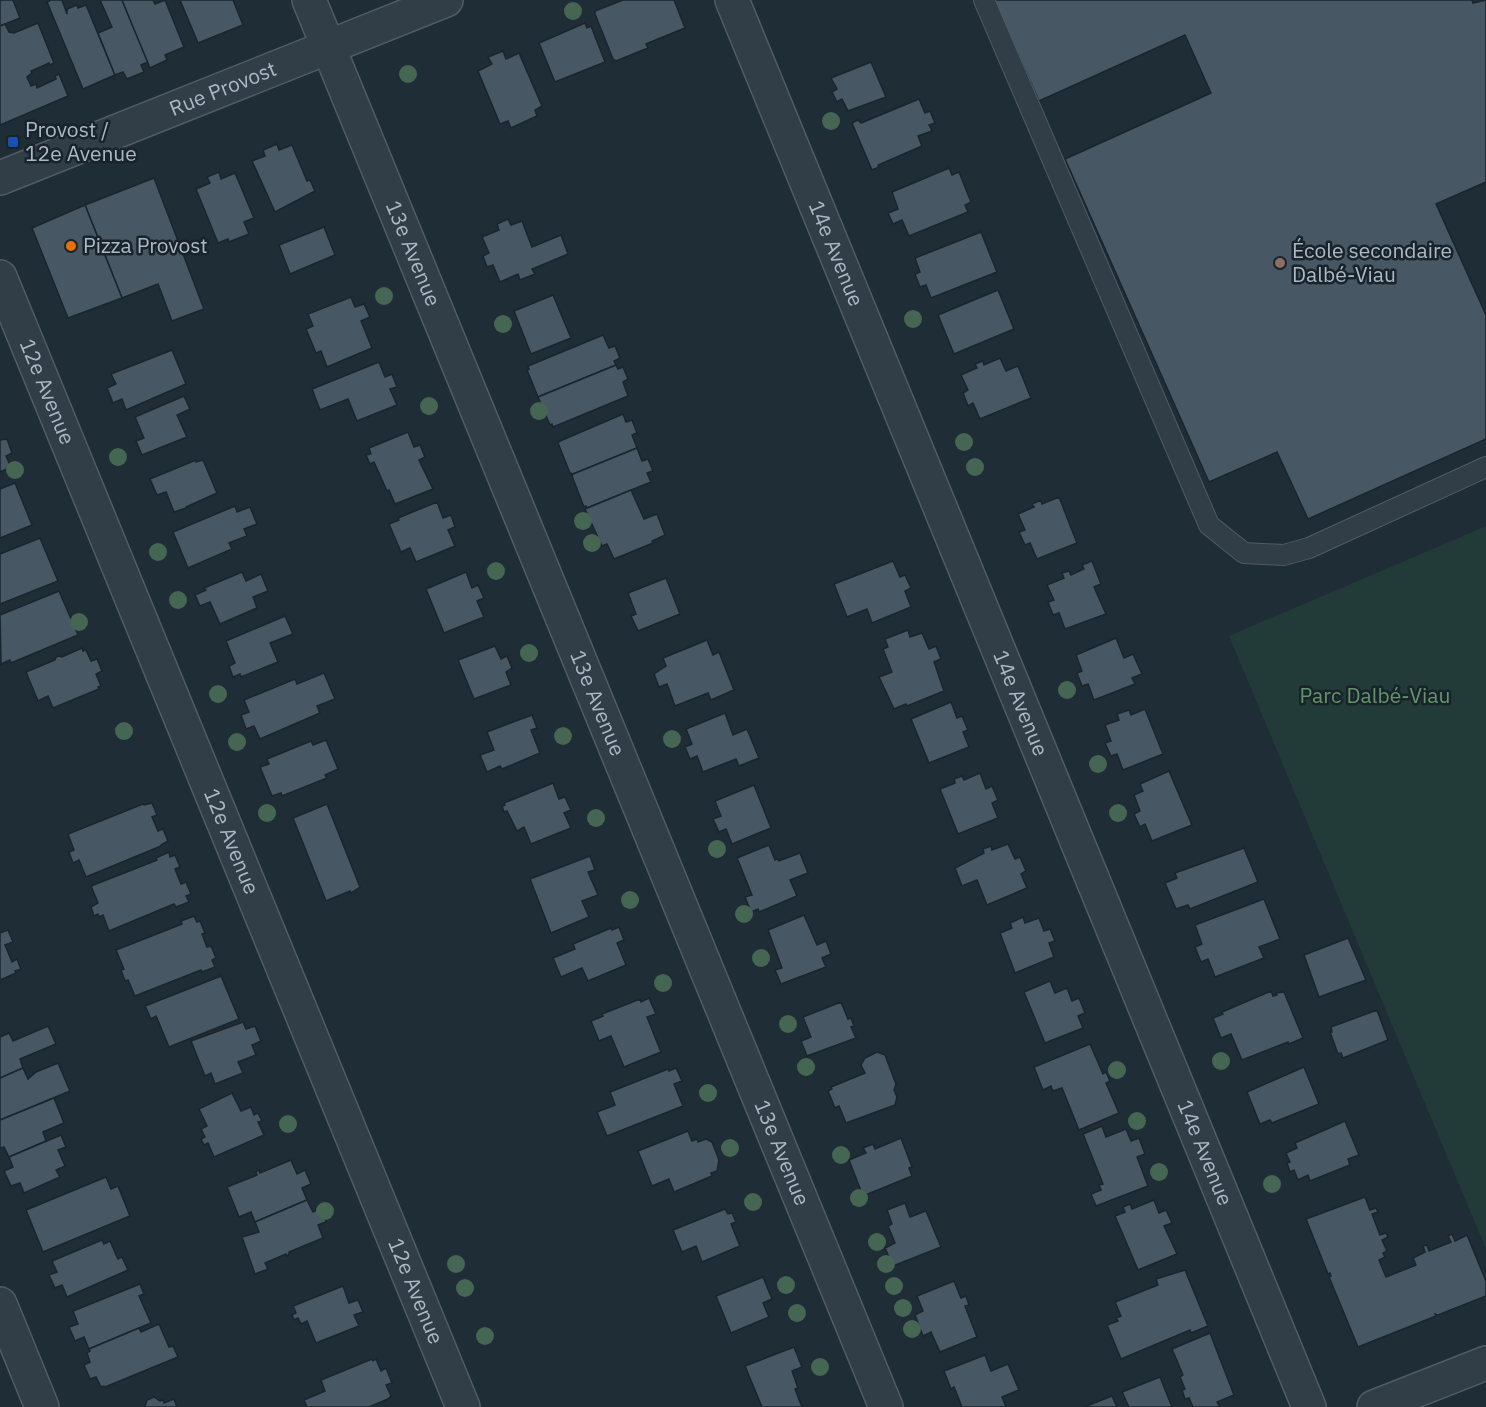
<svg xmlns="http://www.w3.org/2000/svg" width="1486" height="1407" viewBox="0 0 1486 1407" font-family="'IBM Plex Sans',sans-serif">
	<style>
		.green { fill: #223a38 }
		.building { fill: #475763; stroke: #1a252e; stroke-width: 1.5 }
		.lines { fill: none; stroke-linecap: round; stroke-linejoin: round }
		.service-casing { stroke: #505c65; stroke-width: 22 }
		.minor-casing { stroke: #505c65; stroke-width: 36 }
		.tertiary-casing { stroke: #505c65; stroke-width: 36 }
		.service { stroke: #323e47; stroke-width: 20 }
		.minor { stroke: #323e47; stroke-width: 33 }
		.tertiary { stroke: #323e47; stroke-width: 33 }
		.tree { fill: #456652 }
		.transit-dot { fill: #1a4fb4; stroke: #18232c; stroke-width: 2 }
		.food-dot { fill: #e8710a; stroke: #18232c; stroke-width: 2 }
		.education-dot { fill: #8d6e63; stroke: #18232c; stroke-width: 2 }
		.labels { text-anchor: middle; stroke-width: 5; stroke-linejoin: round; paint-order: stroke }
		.street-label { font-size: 21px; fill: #acb9c4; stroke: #18232c }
		.poi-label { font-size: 21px; fill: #acb9c4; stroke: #18232c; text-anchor: start }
		.park-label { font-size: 21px; fill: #649568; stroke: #18232c }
	</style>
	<rect width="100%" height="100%" fill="#1f2d37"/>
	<!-- green -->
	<path class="green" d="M1486,526V1249L1229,636Z"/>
	<!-- building -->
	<g class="building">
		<path d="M0,0H13L20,18L0,26Z"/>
		<path d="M51,0H62L67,14V9L77,5L78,8L86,5L115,75L83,89L47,2Z"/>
		<path d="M100,0H122L148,62L141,65L144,72L127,79L123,72L115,75L98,33L112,27Z"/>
		<path d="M122,0H153L155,4L165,0L184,47L165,55L167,60L150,68Z"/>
		<path d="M180,0H233L243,25L198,43Z"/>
		<path d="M623,0H674L685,28L646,44L648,48L616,61L613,59L595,14V11Z"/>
		<path d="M994,0H1472L1473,3L1486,0V182L1436,204L1486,315V439L1308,519L1277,452L1209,482L1065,159L1211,93L1185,35L1039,101Z"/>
		<path d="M38,23L54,63L50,65L49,63L31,71L32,73L27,77L31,86L36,84L37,88L56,79L55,76L59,74L68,96L0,125V26L5,24L9,32L14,33Z"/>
		<path d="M585,23L587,28L591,26L605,62L555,82L539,43Z"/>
		<path d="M503,51L506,59L519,53L542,106L535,110L537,116L511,128L508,121L500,124L478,71L492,64L488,57Z"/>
		<path d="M871,62L886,97L848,111L842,99L837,102L832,92L837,89L831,78Z"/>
		<path d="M919,99L925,113L930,111L935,123L929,125L932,131L918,136L922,146L878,165L879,167L872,170L852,123L858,120L861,123Z"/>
		<path d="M277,144L279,150L292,145L307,181L310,180L315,191L275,212L252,161L265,156L263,150Z"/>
		<path d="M949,168L952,175L959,172L971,202L965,205L968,212L909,236L902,220L893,224L888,213L898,209L892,192Z"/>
		<path d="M219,172L221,179L235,173L254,218L244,222L249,234L229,242L228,239L218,243L196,189L210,183L207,177Z"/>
		<path d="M154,178L204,309L172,321L158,284L122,298L85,205Z"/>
		<path d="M85,205L122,298L68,318L32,228Z"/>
		<path d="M508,219L511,225L522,221L532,247L561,235L568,254L532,269L535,274L520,280L518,274L500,282L493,265L487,267L483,256L489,253L482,237L499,230L497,224Z"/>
		<path d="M324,227L335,255L290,274L279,245Z"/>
		<path d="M981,232L997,272L931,298L926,285L920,287L915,274L920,272L915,258Z"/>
		<path d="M998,290L1014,329L954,354L938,315Z"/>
		<path d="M553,295L571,338L531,354L514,311Z"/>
		<path d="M351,297L355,307L364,304L370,317L361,321L372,348L327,367L321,351L316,353L306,329L313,326L308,314Z"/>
		<path d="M603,335L609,348L615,346L620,358L614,361L616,365L538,397L527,370L529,369L528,366Z"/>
		<path d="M172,350L186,384L126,410L122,399L113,403L107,388L116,384L111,374Z"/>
		<path d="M1000,358L1006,371L1018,366L1031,398L980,419L973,403L968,406L963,393L968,390L961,375L977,368L975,364L983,361L984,365Z"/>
		<path d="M379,362L385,377L392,374L397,387L390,389L397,405L357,421L348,399L320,410L312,389Z"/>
		<path d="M616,365L618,369L623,367L628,379L623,382L628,396L553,427L552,424L550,425L538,397Z"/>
		<path d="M184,396L190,409L177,415L187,437L142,455L136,441L144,438L135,417Z"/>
		<path d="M623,414L626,422L632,420L637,433L632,435L637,448L573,474L570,473L558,443L560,441Z"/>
		<path d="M408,432L414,447L420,445L425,457L419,460L433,489L395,504L389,490L387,491L374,462L370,464L366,455L371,454L369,448Z"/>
		<path d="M7,439L12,453L6,456L11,467L0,472V440Z"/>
		<path d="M637,448L642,461L648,459L653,471L647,473L651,482L587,508L586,506L584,507L572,476L573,474Z"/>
		<path d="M196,460V462L203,460L217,493L186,507V508L174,512L166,492L157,495L150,479Z"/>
		<path d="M15,483L32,525L0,538V489Z"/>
		<path d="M631,490L644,519L657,514L665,535L652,541L653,543L614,559L607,544L602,546L585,509Z"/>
		<path d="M1059,497L1077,543L1037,559L1030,543L1025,545L1019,532L1025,530L1018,514L1034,507L1032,504L1041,500L1042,504Z"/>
		<path d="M437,502L443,518L451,515L455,527L448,530L455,546L416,562L410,548L401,552L389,524L399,520L398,518Z"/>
		<path d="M235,506L237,512L250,507L257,524L244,529L247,536L229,543L232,549L188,568L173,532Z"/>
		<path d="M40,538L58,581L0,604V554Z"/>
		<path d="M893,561L900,577L905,575L911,588L905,591L911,607L872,623L867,609L847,617L834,584Z"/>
		<path d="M1092,561L1101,584L1094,587L1106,614L1065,629L1059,613L1053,615L1048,602L1054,600L1047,585L1064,578L1062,573L1069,571L1071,575L1084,569L1082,565Z"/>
		<path d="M242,572L246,581L261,574L268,591L253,597L257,608L220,624L210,602L200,606L195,595L206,590L204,588Z"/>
		<path d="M466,572L472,588L478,585L484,598L477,601L484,617L444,633L426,589Z"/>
		<path d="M666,578L680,614L638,631L631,616L636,614L628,593Z"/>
		<path d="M59,591L78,635L11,663L10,660L1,664L0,615Z"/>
		<path d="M285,616L293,634L270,643L278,662L241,677L240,674L233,677L229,666L235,663L226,641Z"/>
		<path d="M908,630L910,637L922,633L929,649L936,646L941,659L934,662L944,691L907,706L906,704L894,709L879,677L892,672L883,649L888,647L885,639Z"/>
		<path d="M1116,638L1124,658L1133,654L1142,674L1132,678L1135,684L1094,700L1088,684L1082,686L1077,673L1082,671L1076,655Z"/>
		<path d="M707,640L713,655L719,652L734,690L711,700L708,693L675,706L667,684L659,687L654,674L666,666L663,658Z"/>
		<path d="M495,646L501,659L507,656L512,668L506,672L511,685L474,699L458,660Z"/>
		<path d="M82,648L83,651L86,650L91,661L97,659L102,671L96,674L101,686L98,687L99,689L53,708L48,696L38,701L26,672L55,660L56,657L59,656L62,657Z"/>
		<path d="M324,673L335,699L317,706L320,713L260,739L254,726L246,729L241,715L249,712L244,700L295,679L297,684Z"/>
		<path d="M951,702L957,718L962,716L968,730L963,732L969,747L929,763L911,719Z"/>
		<path d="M1145,709L1163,754L1123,770L1117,754L1111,756L1105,743L1111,741L1105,725L1119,720L1117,714L1129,710L1131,715Z"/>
		<path d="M725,713L733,735L747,729L759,758L739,766L736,759L703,772L697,756L690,759L685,747L692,744L686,729Z"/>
		<path d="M532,715L537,728L531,730L540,753L502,769L500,766L487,772L480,755L494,750L487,732Z"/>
		<path d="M326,740L338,769L325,775L327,778L282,796L281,793L272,796L260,767L269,764L267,759L311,741L313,745Z"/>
		<path d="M1169,771L1192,825L1152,841L1145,824L1140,827L1134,814L1140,811L1134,795L1143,791L1140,784Z"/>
		<path d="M980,773L986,789L992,786L998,800L992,803L998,818L958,834L940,789L955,783L954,779L962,776L964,780Z"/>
		<path d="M553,783L559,799L565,797L571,810L564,813L571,828L531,844L524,827L517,831L507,811L504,812L502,806L505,805L504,803Z"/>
		<path d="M754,785L771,828L732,844L726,829L719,832L713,819L721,816L715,801Z"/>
		<path d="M152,803L157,815L152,817L158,831L163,829L168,841L161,845V846L86,877L79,860L73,863L69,852L74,850L68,834L143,804L144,805Z"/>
		<path d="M327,804L360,887L351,893L350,891L326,901L293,818Z"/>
		<path d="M1008,844L1015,859L1020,857L1026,871L1021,874L1027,888L987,905L977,880L962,886L955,868L984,853L983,849L991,846L992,850Z"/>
		<path d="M769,845L775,860L777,859L779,861L800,853L808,873L790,880L797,896L759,912L758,909L751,912L745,897L752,895L737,858Z"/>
		<path d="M1244,848L1258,882L1190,909L1188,905L1176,909L1165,883L1177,878L1175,873Z"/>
		<path d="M169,852L170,857L175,855L180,867L175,869L181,884L186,882L191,894L186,896L189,902L176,907L174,904L109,931L103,915L99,917L98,914L94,916L91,907L98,903L91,886L157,860L156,858Z"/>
		<path d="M590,856L595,870L588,872L598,895L582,901L589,917L551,933L530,879Z"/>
		<path d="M1264,899L1280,939L1259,947L1264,958L1215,977L1208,959L1201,962L1195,947L1202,944L1195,925Z"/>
		<path d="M804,915L817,945L826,941L831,954L822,958L826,967L781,984L775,970L782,968L768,930Z"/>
		<path d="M194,916L197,922L200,921L205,933L202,934L207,947L211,946L216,958L212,960L215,967L202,972L201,970L135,996L128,980L125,981L121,970L124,969L116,950L182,924L181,921Z"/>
		<path d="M1023,917L1025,923L1039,918L1044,931L1050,929L1055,941L1049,943L1054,957L1015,973L1000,933L1012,928L1010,923Z"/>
		<path d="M619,927L624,940L617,943L626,965L588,981L582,968L561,977L553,958L575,949L573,944L611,928L612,930Z"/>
		<path d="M8,930L13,942L5,945L12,962L17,959L21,969L15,971L16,973L0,980V933Z"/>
		<path d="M1348,938L1366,980L1319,997L1304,955Z"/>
		<path d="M221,976L239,1019L169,1047L156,1016L151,1019L145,1006Z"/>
		<path d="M1050,981L1055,993L1067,988L1072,1001L1079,998L1085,1013L1078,1016L1083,1028L1045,1043L1024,992Z"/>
		<path d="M1271,991L1273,996L1277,995L1276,993L1284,992L1303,1038L1289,1044L1288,1042L1242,1060L1231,1034L1221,1038L1213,1018L1223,1014L1222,1012Z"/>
		<path d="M649,998L656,1014L647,1017L661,1052L624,1067L611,1036L599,1041L591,1021L603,1016L602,1014L640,999L641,1002Z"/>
		<path d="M841,1002L848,1019L851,1018L854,1026L851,1027L856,1038L807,1056L801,1041L811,1037L803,1017Z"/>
		<path d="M1377,1010L1388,1040L1343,1058L1341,1053L1338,1054L1330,1032H1332L1331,1027Z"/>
		<path d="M243,1022L246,1029L255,1026L261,1041L252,1045L256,1055L238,1062L243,1073L215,1084L211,1073L205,1076L191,1041Z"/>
		<path d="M48,1026L56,1044L20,1059L23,1068L0,1078V1037L9,1033L13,1041Z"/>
		<path d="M1090,1044L1103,1074L1106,1072L1110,1081L1106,1083L1119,1113L1079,1130L1062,1088L1053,1091L1051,1086L1043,1090L1034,1067Z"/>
		<path d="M877,1052L885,1055L896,1084L894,1090L897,1097L895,1105L846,1123L839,1106L835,1108L828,1091L832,1089L831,1087L865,1073L861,1065L865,1058Z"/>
		<path d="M58,1063L70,1091L0,1120V1078L23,1068L28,1079L36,1072Z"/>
		<path d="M1304,1067L1319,1104L1272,1123L1270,1120L1260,1124L1247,1092Z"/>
		<path d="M676,1068L682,1081L674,1084L683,1106L607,1136L597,1112L615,1105L610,1092L668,1069L669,1071Z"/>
		<path d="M232,1093L241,1111L251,1107L254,1115L258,1113L262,1121L258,1122L264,1135L214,1157L208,1143L204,1145L201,1139L205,1137L201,1129L207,1126L199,1109Z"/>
		<path d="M54,1098L64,1123L43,1132L46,1141L9,1157L4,1147L0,1148V1120Z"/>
		<path d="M1345,1121L1359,1155L1348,1159L1350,1165L1310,1181L1308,1175L1298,1180L1294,1170L1290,1172L1287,1163L1290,1162L1286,1153L1297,1148L1295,1143Z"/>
		<path d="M1102,1126L1106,1137L1126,1129L1131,1141L1139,1138L1145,1154L1137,1157L1148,1186L1096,1206L1091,1194L1101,1190L1099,1185L1103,1184L1083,1134Z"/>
		<path d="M688,1131L692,1141L697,1139L698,1142L706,1139L712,1142L719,1160L717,1171L711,1173L712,1176L674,1192L669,1179L652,1186L638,1151Z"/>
		<path d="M61,1135L66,1147L58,1150L65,1166L56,1170L60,1177L24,1193L20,1183L11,1186L4,1171L13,1167L9,1157Z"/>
		<path d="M901,1138L912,1167L909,1168L912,1176L863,1196L849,1160L866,1153L863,1148L873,1144L875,1149Z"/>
		<path d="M291,1160L297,1174L305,1170L311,1184L302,1188L307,1200L255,1222L251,1212L239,1217L227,1187L257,1175L256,1172L259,1170L260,1173Z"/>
		<path d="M106,1177L111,1189L118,1186L130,1216L43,1252L26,1210Z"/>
		<path d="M1365,1197L1370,1210L1376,1208L1378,1212L1372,1214L1380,1235L1386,1233L1388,1237L1382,1240L1387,1251L1383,1253L1385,1257L1379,1260L1386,1277L1416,1265L1413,1258L1425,1252L1423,1246L1427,1245L1429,1251L1451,1242L1448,1236L1452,1234L1455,1241L1467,1235L1486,1281V1296L1438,1315L1435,1314L1436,1316L1358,1347L1329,1277L1331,1276L1330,1273L1328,1274L1306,1219Z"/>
		<path d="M307,1200L313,1212L321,1208L326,1222L318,1225L323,1238L289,1252V1254L287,1256L286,1254L265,1263L268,1269L255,1274L242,1237L259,1232L255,1222Z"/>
		<path d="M1154,1200L1159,1213L1166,1210L1172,1223L1164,1226L1177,1254L1138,1270L1115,1216L1125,1212L1123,1207L1130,1204L1132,1209Z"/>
		<path d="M905,1203L910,1217L926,1211L941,1247L893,1266L885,1248L895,1243L888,1226L892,1224L887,1210Z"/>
		<path d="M725,1209L728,1214L732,1213L736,1222L731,1224L740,1246L702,1262L696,1246L682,1252L673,1230Z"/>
		<path d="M102,1240L104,1244L110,1241L118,1259L122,1257L128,1270L67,1297L62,1285L55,1288L49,1275L57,1272L52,1261Z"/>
		<path d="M1185,1270L1208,1326L1191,1333L1190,1330L1121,1359L1107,1325L1118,1321L1116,1318L1121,1316L1115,1302L1158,1285L1156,1279Z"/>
		<path d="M763,1277L772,1299L763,1303L769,1317L731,1333L716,1296Z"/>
		<path d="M954,1281L961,1298L966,1296L969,1305L965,1306L977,1337L940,1352L931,1332L923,1336L915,1315L923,1311L917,1296Z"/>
		<path d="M140,1284L144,1294L139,1296L151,1323L89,1349L84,1337L75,1341L69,1327L78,1324L73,1311Z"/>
		<path d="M343,1286L349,1303L358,1300L363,1312L354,1315L359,1326L316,1343L307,1321L301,1324L298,1318L294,1320L292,1315L296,1313L293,1306Z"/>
		<path d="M159,1324L169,1347L173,1346L178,1357L105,1387L104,1386L101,1387L96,1377L90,1379L84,1365L90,1362L87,1353L90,1351L89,1349L139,1328L141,1332Z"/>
		<path d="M1210,1333L1234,1395L1217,1402L1220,1407H1193L1189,1398L1185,1399L1182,1390L1185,1389L1180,1377L1183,1375L1172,1349Z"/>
		<path d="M794,1347L802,1367L792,1371L798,1388L795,1389L802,1407H762L745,1366Z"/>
		<path d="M985,1355L991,1371L1008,1364L1019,1390L1002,1397L1006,1407H962L954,1387L951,1389L944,1371Z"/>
		<path d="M372,1359L373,1361L376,1359L381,1371L386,1368L392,1383L386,1385L391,1396L388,1399L369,1407H307L304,1400L325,1391L321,1380Z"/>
		<path d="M1160,1377L1172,1407H1129L1122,1392Z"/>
		<path d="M1112,1396L1117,1407H1084Z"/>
		<path d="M154,1397L160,1401L163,1400L164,1403L174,1399L177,1407H145L147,1400Z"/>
	</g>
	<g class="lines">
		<defs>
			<path id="service" d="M984,0L1209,525L1244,553L1284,555L1309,548L1486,467"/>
			<g id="minor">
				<path id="s1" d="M309,0L886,1407"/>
				<path id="s2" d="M732,0L1309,1407"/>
				<path id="s3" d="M0,277L463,1407"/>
				<path d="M0,1304L42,1407"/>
				<path d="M1374,1407L1486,1363"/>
			</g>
			<g id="tertiary">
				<path id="s4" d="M0,178L446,0"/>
			</g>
		</defs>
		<!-- service casing -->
		<use href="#service" class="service-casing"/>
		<!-- minor casing -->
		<use href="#minor" class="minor-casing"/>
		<!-- tertiary casing -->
		<use href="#tertiary" class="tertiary-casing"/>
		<!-- service -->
		<use href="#service" class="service"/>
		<!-- minor -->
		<use href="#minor" class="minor"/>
		<!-- tertiary -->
		<use href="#tertiary" class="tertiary"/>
	</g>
	<!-- trees -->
	<g class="tree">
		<circle cx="573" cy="11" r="9"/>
		<circle cx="408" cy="74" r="9"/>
		<circle cx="831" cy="121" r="9"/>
		<circle cx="384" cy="296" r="9"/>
		<circle cx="913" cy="319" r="9"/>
		<circle cx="503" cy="324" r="9"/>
		<circle cx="429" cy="406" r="9"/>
		<circle cx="539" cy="411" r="9"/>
		<circle cx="964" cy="442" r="9"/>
		<circle cx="118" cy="457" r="9"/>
		<circle cx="975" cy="467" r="9"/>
		<circle cx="15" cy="470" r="9"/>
		<circle cx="583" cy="521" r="9"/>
		<circle cx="592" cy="543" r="9"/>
		<circle cx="158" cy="552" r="9"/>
		<circle cx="496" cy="571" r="9"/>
		<circle cx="178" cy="600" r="9"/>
		<circle cx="79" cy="622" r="9"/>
		<circle cx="529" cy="653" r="9"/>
		<circle cx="1067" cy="690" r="9"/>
		<circle cx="218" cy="694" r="9"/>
		<circle cx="124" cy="731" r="9"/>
		<circle cx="563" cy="736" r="9"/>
		<circle cx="672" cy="739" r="9"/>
		<circle cx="237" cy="742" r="9"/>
		<circle cx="1098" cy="764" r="9"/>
		<circle cx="267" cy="813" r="9"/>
		<circle cx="1118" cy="813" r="9"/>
		<circle cx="596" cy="818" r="9"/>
		<circle cx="717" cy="849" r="9"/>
		<circle cx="630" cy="900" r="9"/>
		<circle cx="744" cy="914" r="9"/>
		<circle cx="761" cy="958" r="9"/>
		<circle cx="663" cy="983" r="9"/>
		<circle cx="788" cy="1024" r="9"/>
		<circle cx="1221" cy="1061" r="9"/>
		<circle cx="806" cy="1067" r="9"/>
		<circle cx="1117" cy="1070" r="9"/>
		<circle cx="708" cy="1093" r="9"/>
		<circle cx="1137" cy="1121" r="9"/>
		<circle cx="288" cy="1124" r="9"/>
		<circle cx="730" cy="1148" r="9"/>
		<circle cx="841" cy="1155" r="9"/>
		<circle cx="1159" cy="1172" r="9"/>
		<circle cx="1272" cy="1184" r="9"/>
		<circle cx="859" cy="1198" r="9"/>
		<circle cx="753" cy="1202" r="9"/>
		<circle cx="325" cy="1211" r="9"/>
		<circle cx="877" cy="1242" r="9"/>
		<circle cx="456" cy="1264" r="9"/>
		<circle cx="886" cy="1264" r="9"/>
		<circle cx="786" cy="1285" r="9"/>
		<circle cx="894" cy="1286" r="9"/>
		<circle cx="465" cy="1288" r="9"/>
		<circle cx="903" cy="1308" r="9"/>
		<circle cx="797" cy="1313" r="9"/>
		<circle cx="912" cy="1329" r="9"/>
		<circle cx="485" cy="1336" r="9"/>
		<circle cx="820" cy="1367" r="9"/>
	</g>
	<!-- markers -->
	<rect class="transit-dot" x="7" y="136" width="12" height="12" rx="3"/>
	<circle class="food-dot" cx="71" cy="246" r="6"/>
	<circle class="education-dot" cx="1280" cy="263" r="6"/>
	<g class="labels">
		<!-- street labels -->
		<g class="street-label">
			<text dy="7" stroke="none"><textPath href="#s4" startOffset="240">Rue Provost</textPath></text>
			<text dy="7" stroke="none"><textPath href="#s1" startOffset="274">13e Avenue</textPath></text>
			<text dy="7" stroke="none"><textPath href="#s2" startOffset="274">14e Avenue</textPath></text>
			<text dy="7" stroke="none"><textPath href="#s3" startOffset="124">12e Avenue</textPath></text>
			<text dy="7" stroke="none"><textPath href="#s1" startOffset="760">13e Avenue</textPath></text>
			<text dy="7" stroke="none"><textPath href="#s2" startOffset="760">14e Avenue</textPath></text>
			<text dy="7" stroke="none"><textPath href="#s3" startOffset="610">12e Avenue</textPath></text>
			<text dy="7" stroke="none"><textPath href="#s1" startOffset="1246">13e Avenue</textPath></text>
			<text dy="7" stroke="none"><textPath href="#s2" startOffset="1246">14e Avenue</textPath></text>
			<text dy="7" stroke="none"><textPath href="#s3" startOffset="1096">12e Avenue</textPath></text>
		</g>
		<!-- poi labels -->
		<g class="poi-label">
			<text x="25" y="137">Provost /<tspan x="25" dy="24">12e Avenue</tspan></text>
			<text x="83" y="253">Pizza Provost</text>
			<text x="1292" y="258">École secondaire<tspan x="1292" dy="24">Dalbé-Viau</tspan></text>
		</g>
		<!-- park labels -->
		<g class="park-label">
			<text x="1375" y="703">Parc Dalbé-Viau</text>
		</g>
	</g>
</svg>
